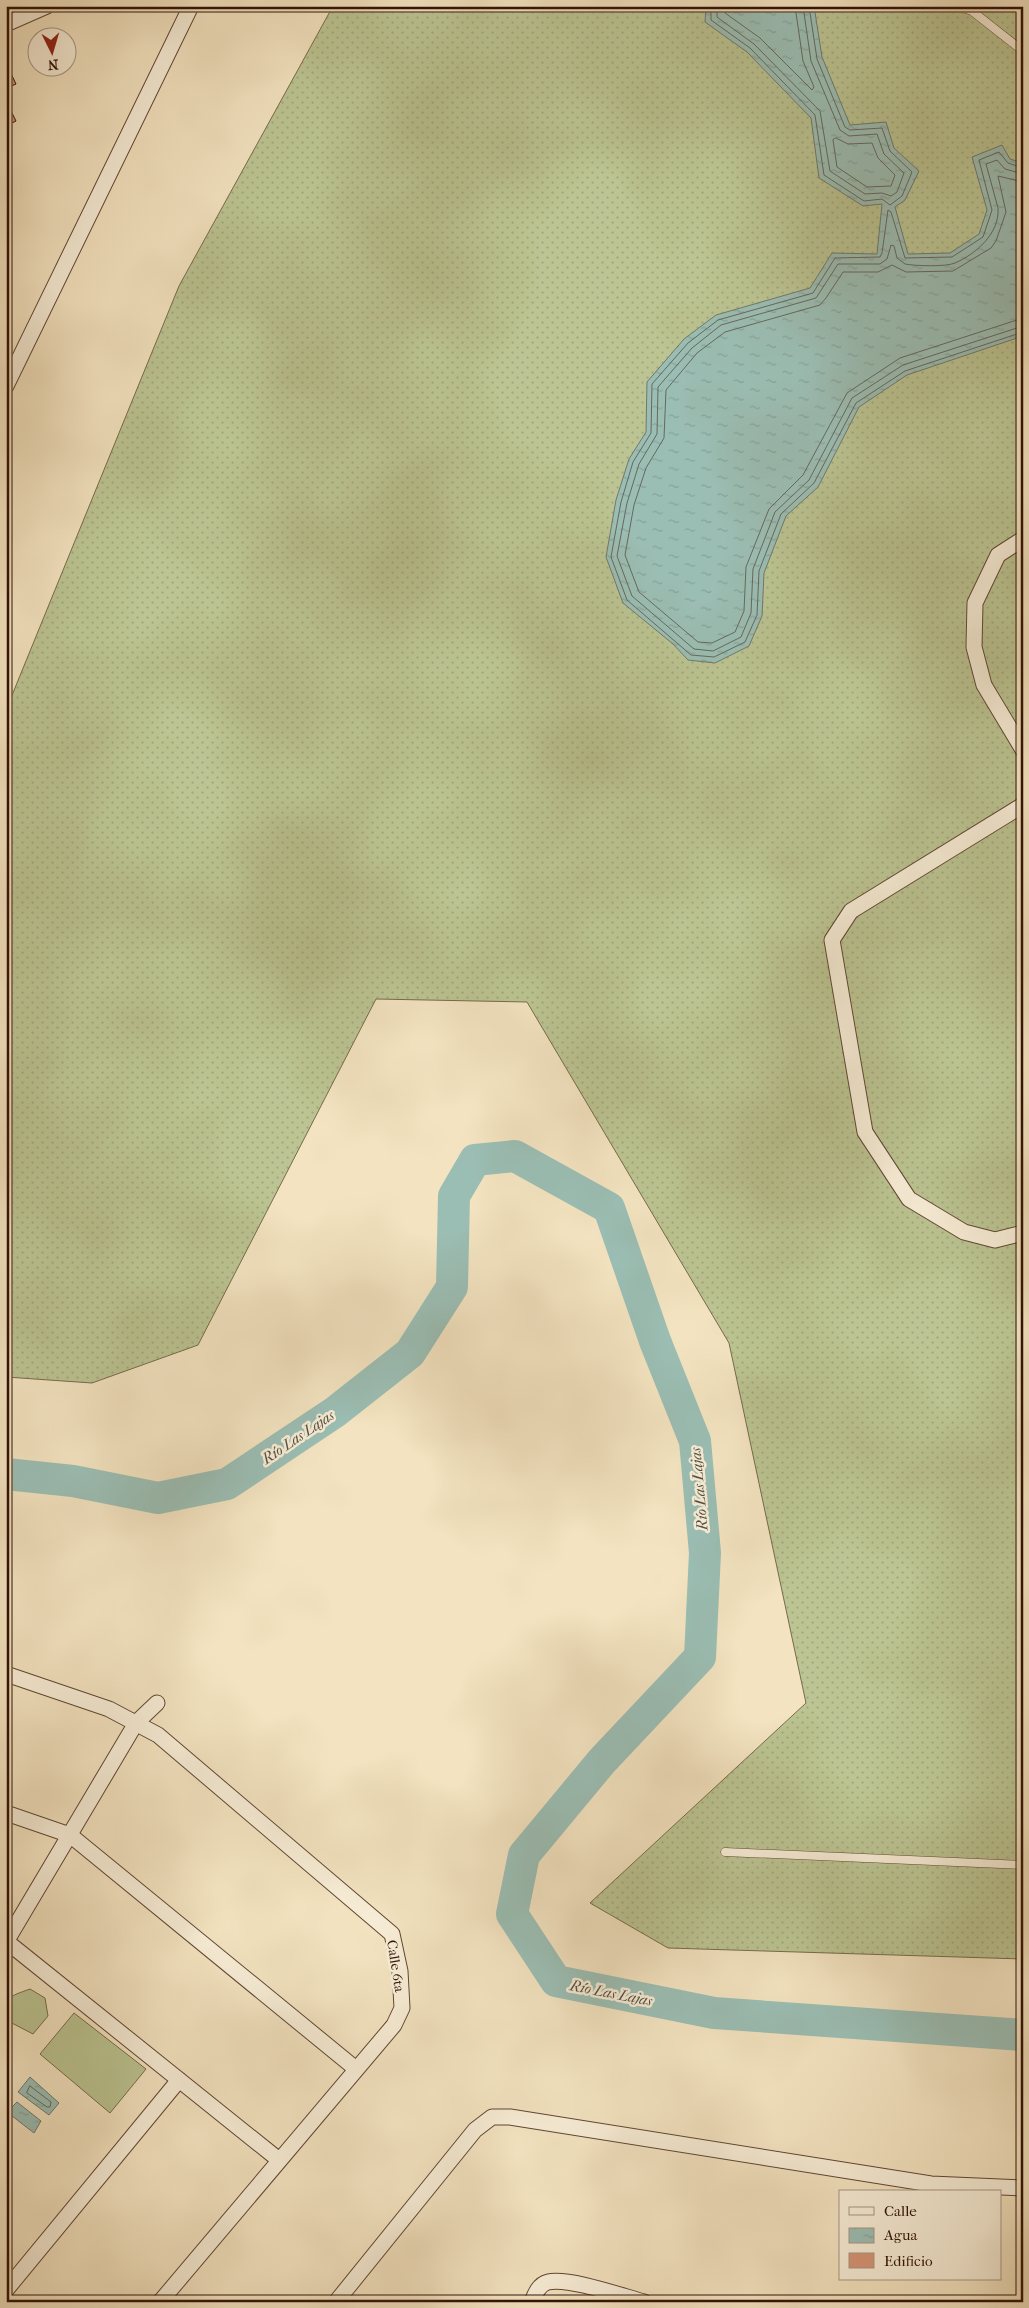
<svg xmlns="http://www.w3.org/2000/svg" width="1029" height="2308" viewBox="0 0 1029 2308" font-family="'IM FELL French Canon',serif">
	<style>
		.grass { fill: url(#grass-dots); stroke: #766b4c }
		.garden { fill: #bbc492; stroke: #766b4c }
		.water { fill: url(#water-ripples); stroke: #70796e }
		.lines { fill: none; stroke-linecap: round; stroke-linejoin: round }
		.shore { stroke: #66685d; stroke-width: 1 }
		.river { stroke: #9bbeb4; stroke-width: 32 }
		.building { fill: #d59476; stroke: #301206 }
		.lane-casing { stroke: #614634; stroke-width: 9 }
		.street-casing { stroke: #614634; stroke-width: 17 }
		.lane { stroke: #f7edd6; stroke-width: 8 }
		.street { stroke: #f7edd6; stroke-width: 15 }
		.labels { text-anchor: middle; stroke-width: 5; stroke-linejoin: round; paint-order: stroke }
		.street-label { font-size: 14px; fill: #301206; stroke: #f7edd6 }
		.water-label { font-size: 15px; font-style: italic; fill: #554e43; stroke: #f7edd6 }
	</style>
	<defs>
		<pattern id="grass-dots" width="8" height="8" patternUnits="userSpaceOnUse" patternTransform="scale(1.25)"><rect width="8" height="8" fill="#bbc492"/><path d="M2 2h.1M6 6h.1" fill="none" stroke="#a1a77c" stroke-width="1.8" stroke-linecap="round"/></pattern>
		<pattern id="water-ripples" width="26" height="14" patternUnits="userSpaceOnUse" patternTransform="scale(1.25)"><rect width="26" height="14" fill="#9bbeb4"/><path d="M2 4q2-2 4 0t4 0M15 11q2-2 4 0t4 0" fill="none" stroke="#86a299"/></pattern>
	</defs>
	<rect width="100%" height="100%" fill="#f3e3c0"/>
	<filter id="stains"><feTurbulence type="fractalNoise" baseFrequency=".004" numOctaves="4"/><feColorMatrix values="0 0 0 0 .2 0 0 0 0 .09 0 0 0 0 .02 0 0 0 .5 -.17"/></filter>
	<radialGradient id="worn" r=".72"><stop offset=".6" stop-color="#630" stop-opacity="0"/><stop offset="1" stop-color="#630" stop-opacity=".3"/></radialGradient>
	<!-- grass -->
	<path class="grass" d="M333,6H1023V1959L668,1948L590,1903L806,1703L729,1343L527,1002L376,999L198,1345L92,1383L6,1377V710L179,286Z"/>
	<!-- garden -->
	<g class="garden">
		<path d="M30,1989L45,1998L48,2016L33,2034L6,2020C6,1996 8,1997 30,1989Z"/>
		<path d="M74,2013L146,2069L110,2113L40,2054Z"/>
	</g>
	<!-- water -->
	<g class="water">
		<path d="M706,6H814L822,57L850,125L886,122L894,148L919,171L905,200L895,207L908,254L950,253L979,234L987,210L972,157L1002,145L1010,159L1023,163V336L907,375L859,407L818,487L786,516L764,573L762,616L749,646L715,663L688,660L673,644L623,603L606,557L616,500L629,459L646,432L647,382L684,339L716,315L810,288L832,253L877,254L882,204L863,206L819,178L811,118L747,52L705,22Z"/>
		<path d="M30,2077L59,2103L49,2115L18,2092Z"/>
		<path d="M17,2102L41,2121L34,2133L7,2112Z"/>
	</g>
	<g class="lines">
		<!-- shore -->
		<g class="shore">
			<path d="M711,6V20L750,48L815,115L824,175L864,201L882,199L890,205L902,196L912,172L890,151L882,128L850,130L845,127L817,59L809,6"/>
			<path d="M717,6V17L754,44L820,111L830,171L865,194L882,193L891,196L897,192L904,173L884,154L877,134L849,136L840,130L811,61L803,6"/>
			<path d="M725,6V13L760,38L812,90L814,87L803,61L795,6"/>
			<path d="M836,138L848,144L872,143L878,158L895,175L891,186L867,187L837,167L833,140Z"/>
			<path d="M1023,168L1008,163L999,152L979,160L992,210L983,237L952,257L905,258L891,212L888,210L882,253L880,257L835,258L813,293L718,320L688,343L652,384L651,433L633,462L621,502L611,557L627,600L691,655L714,657L745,642L757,615L759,571L781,514L814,483L856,403L905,371L1023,332"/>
			<path d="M1023,174L1005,169L997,160L986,164L998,208C1000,233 976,254 955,263C946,267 915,266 905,264L897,258L894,246L891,245L887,259L880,264H838L816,298L721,325L692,348L658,387L657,434L639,464L627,503L617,556L632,596L694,649L713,651L741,637L751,613L753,569L775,512L809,480L852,398L903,365L1023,326"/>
			<path d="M1023,182L998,176L1006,212L996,241L991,248L953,271L906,272L892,265L878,272H843L826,298L820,305L725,332L697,353L666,390L664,438L646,468L634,505L625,555L639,592L698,642L712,643L735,632L744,611L746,567L769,509L803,475L847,393L900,358L1023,318"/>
			<path d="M30,2086L51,2102L50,2107H47L27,2093Z"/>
		</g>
		<!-- river -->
		<path class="river" d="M6,1474L73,1481L158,1498L227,1484L335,1412L410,1353L452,1287L454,1196L475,1160L515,1156L609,1208L655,1341L695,1441L705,1553L700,1657L602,1761L524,1855L512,1914L556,1981L714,2013L1023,2035"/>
	</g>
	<!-- building -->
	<g class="building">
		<path d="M6,63L16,84L7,88L12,98L6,101Z"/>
		<path d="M6,101L16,121L6,126Z"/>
	</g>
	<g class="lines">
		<defs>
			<g id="lane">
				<path d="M956,6L972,11L1023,51"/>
				<path d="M1021,103L1023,93"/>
				<path d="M725,1852L1023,1865"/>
			</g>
			<g id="street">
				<path d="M6,24L47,6"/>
				<path d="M6,386L191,6"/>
				<path d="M1023,539L998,555L975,603L974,647L984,685L1023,750"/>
				<path d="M1023,805L851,911L832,940L865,1132L909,1199L964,1232L995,1240L1023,1233"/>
				<path d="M6,1674L109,1709L158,1735L392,1934L400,1971L402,2008L394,2025L160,2302"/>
				<path d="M6,1813L70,1835L356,2069"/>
				<path d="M6,1941L279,2160"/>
				<path d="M6,1942L136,1723L157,1703"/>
				<path d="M6,2290L179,2080"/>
				<path d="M336,2302L475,2130L492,2117H510L931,2184L1023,2188"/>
				<path d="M532,2302C535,2294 539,2284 548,2282C568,2277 622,2296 644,2302"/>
			</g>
		</defs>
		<!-- lane casing -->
		<use href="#lane" class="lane-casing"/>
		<!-- street casing -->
		<use href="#street" class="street-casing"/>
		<!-- lane -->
		<use href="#lane" class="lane"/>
		<!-- street -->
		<use href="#street" class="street"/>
	</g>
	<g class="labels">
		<!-- street labels -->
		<g class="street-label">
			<text transform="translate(396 1966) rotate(81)" y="5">Calle 6ta</text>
		</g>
		<!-- water labels -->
		<g class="water-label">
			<text transform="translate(298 1437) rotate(-34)" y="5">Río Las Lajas</text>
			<text transform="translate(699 1489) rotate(-95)" y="5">Río Las Lajas</text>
			<text transform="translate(611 1993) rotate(11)" y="5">Río Las Lajas</text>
		</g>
	</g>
	<!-- margin -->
	<rect width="1029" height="2308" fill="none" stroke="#f3e3c0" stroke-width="25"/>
	<rect x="8" y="8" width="1014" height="2293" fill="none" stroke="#301206" stroke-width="2.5"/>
	<rect x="12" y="12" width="1004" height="2283" fill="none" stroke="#301206"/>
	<!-- legend -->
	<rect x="839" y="2190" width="162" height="90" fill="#f7edd6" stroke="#a79583"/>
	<rect x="849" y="2207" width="25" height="8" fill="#f7edd6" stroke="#a79583"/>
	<text x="884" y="2216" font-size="15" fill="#301206">Calle</text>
	<rect x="849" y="2228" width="25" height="15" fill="url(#water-ripples)" stroke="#a79583"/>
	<text x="884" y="2240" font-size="15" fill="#301206">Agua</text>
	<rect x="849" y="2253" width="25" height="15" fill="#d59476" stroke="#a79583"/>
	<text x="884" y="2266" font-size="15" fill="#301206">Edificio</text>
	<!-- north arrow -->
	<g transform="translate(52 52) rotate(175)"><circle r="24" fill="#f7edd6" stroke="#a79583"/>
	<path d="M0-4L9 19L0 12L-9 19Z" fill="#8f2418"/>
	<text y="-8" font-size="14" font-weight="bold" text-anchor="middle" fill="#301206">N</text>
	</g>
	<rect width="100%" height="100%" filter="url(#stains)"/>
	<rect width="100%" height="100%" fill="url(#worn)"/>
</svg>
